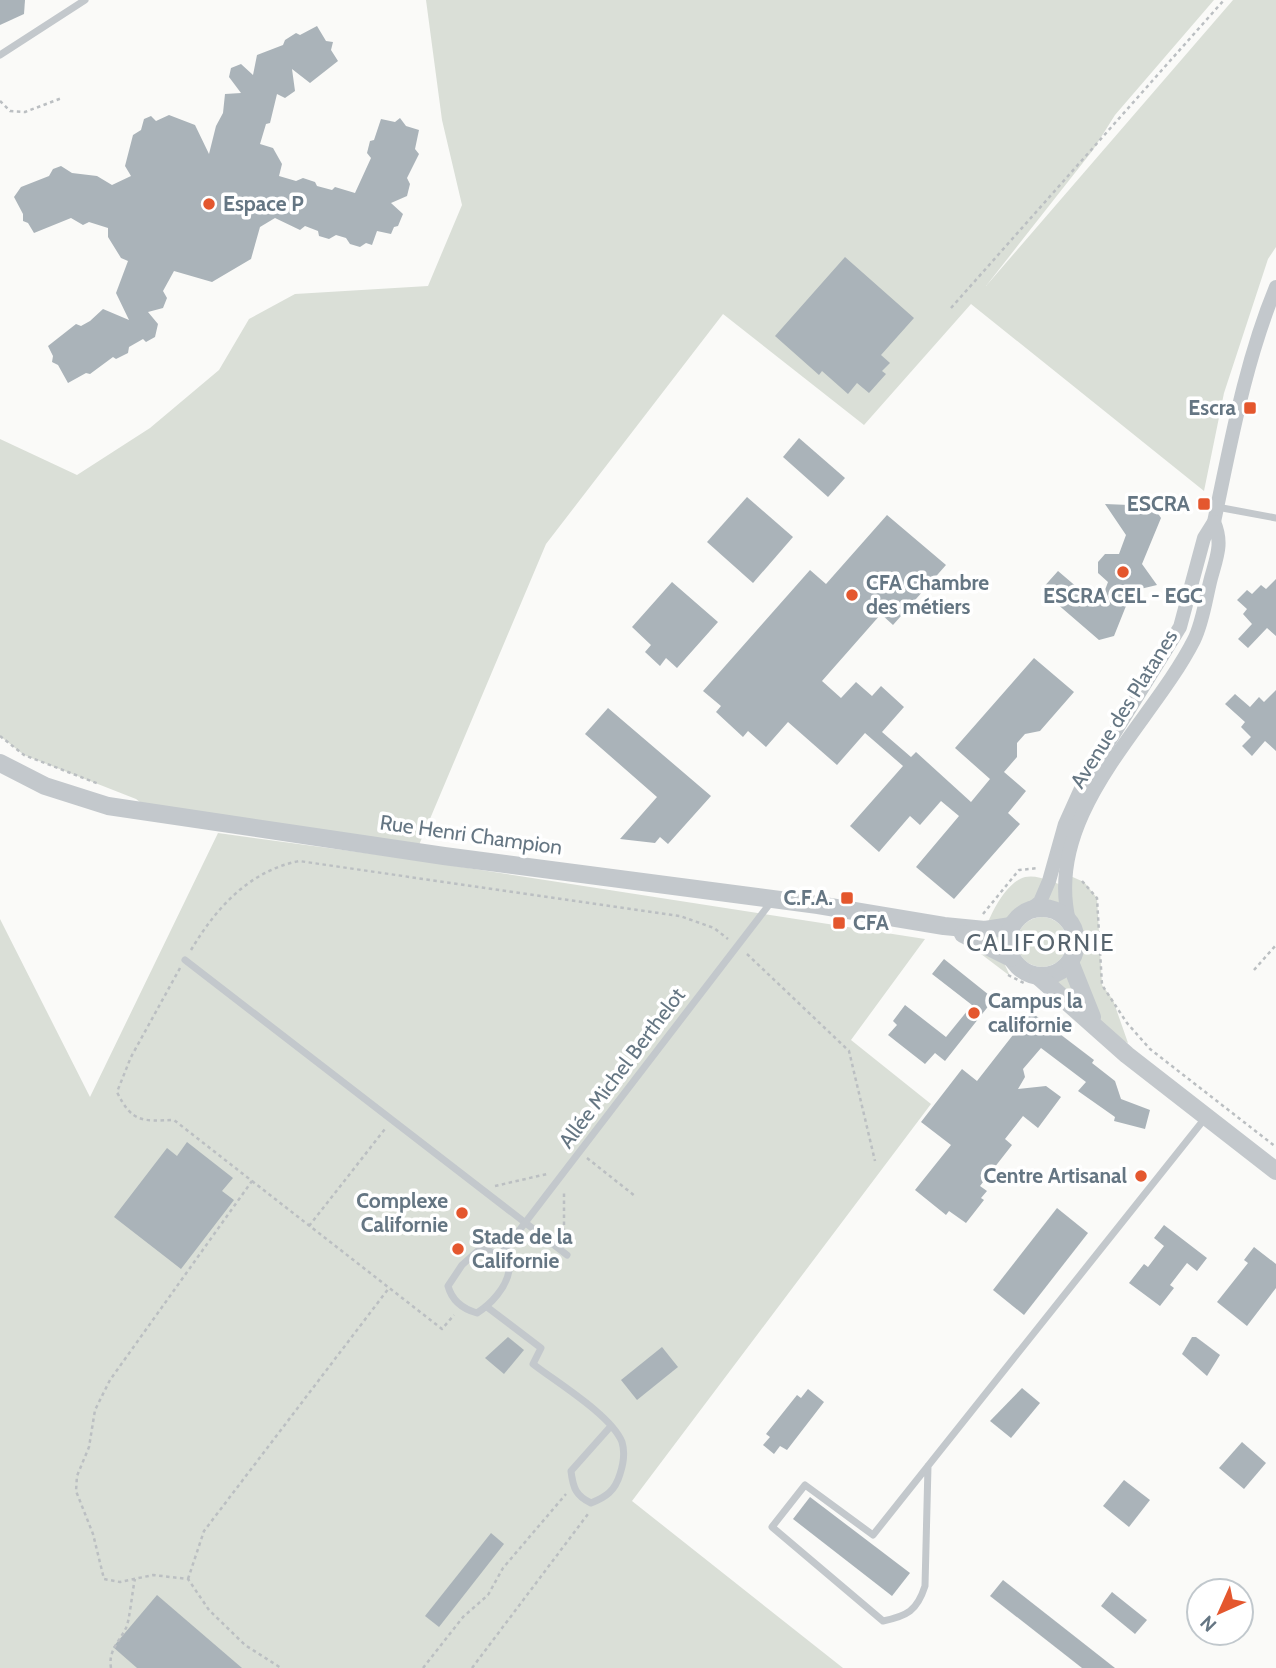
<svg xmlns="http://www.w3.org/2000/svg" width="1276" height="1668" viewBox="0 0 1276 1668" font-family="Cabin,sans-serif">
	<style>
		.green { fill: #dadfd7 }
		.building { fill: #aab3b9 }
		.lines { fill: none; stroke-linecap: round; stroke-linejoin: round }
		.path { stroke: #bbbfc2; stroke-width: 2.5; stroke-dasharray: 3.5 3.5; stroke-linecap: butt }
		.service { stroke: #c3c8cc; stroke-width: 7 }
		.minor { stroke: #c3c8cc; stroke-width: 14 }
		.tertiary { stroke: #c3c8cc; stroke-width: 18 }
		.poi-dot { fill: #e4572e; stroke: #fff; stroke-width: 2.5 }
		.labels { text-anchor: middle; stroke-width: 7; stroke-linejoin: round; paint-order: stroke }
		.poi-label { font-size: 21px; font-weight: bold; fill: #657683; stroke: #fff; text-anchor: start }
		.street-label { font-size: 21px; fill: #657683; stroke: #fff }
		.quarter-label { font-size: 24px; letter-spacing: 2px; fill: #57646e; stroke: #fff }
	</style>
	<rect width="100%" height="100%" fill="#fafaf8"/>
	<!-- green -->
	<g class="green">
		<path d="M426,0H1214L1115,115L1093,150L986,286L1233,0H1276V247L1268,259L1224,393L1204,491L971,304L864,425L723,314L546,544L416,852L154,813L136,799L24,755L0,736V439L77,475L150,428L219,370L249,319L295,294L428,286L462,205L442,120Z"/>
		<path d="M218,833L410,859L925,939L851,1040L931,1104L632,1501L843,1668H0V919L90,1097Z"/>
		<path d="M1068,875L1084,882L1097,898L1102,985L1113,1000L1128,1043L1099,1031L1045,976C1089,969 1082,907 1039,908C1018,911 1007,926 1008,947L999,952L1010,976L981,954C979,933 1003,882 1025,877C1038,874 1055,883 1067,887Z"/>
		<circle cx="1042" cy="942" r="25"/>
	</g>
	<!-- building -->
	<g class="building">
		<path d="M0,0H25L24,14L0,25Z"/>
		<path d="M317,26L326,41L333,42L331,50L338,61L310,83L292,69L295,91L285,98L277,94L270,123L266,124L260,144L273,148L282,164L279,176L296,181L303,178L315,182L317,186L332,190L335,187L355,193L371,158L367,153L370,141L374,140L381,119L395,122L400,118L406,126L419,130L415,149L419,154L407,178L410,184L407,196L391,203L403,214L398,226L394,227L391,234L377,231L372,245L366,243L360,247L350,244L346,238L336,235L329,239L319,236L318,231L305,226L300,230L275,218L260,227L251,259L212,282L174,271L163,291L167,298L163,308L148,312L158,324L155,337L146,342L143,339L129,347L128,353L116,359L113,357L90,374L86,373L68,383L58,365L52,362L53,356L48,346L76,324L81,326L90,321L103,309L129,320L116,293L128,261L121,258L108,237V228L89,222L83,225L71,218L34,233L28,223L23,221V214L14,197L21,187L49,176L53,169L61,166L72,173L97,176L112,185L131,176L125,166L133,135L141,130L144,119L151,116L156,121L169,115L195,125L209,154L216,126L223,113L225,94L241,93L229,77L231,68L241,64L253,75L257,55L283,45L285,40L296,33L300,35Z"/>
		<path d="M845,257L914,318L881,355L890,363L882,371L886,374L869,393L857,383L848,394L822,371L819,375L775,336Z"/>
		<path d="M799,438L845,478L828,497L783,457Z"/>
		<path d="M747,497L793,537L753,583L707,542Z"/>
		<path d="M1105,504L1153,506L1161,518L1142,564L1157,585L1132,591L1114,636L1099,640L1041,590L1058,571L1099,606L1108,582L1098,573V562L1105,554H1119L1126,535Z"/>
		<path d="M887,515L946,565L893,625L881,614L822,681L841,698L856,682L872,696L881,686L904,707L882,732L911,757L916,752L971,802L990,779L955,748L1034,658L1074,692L1040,731L1025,734L1017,743V757L1004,772L1026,791L1008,813L1020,824L954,899L916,867L959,816L941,801L920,825L910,816L879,852L850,826L903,766L865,733L837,765L788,722L766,747L748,731L743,737L716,712L721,706L703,691L810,570L826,584Z"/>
		<path d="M1276,579V636L1267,628L1248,648L1238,639L1252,624L1243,614L1247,609L1237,600L1247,590L1252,594L1261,585L1266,589Z"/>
		<path d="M672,582L718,622L677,668L666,658L660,666L645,652L651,645L632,627Z"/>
		<path d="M1276,690V751L1265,741L1252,756L1242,746L1251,737L1241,727L1245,722L1225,704L1235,694L1250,707L1259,697L1264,702Z"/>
		<path d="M608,708L711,796L668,844L660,837L655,843L620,839L657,797L585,734Z"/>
		<path d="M944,959L994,999L945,1061L935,1053L925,1064L888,1035L897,1025L893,1021L905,1005L946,1037L972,1005L932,974Z"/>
		<path d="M1031,1012L1094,1060L1092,1063L1115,1081L1121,1099L1150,1110L1145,1129L1114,1121L1115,1117L1078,1091L1086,1082L1041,1048L1023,1069L1025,1077L1018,1089L1046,1086L1061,1097L1038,1128L1023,1116L1005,1139L1012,1145L980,1186L987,1191L981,1198L984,1200L966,1223L949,1211L946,1215L915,1190L951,1145L921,1122L962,1069L977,1081Z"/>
		<path d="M187,1142L233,1178L222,1191L234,1200L181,1269L114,1217L167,1148L177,1156Z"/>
		<path d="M1057,1208L1088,1233L1024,1315L993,1290Z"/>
		<path d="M1164,1225L1207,1258L1197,1271L1187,1263L1170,1285L1174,1288L1160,1306L1129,1283L1144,1264L1148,1267L1164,1246L1154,1238Z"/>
		<path d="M1254,1247L1276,1264V1288L1247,1326L1217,1302L1248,1263L1244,1260Z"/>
		<path d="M508,1337L524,1350L504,1374L485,1358Z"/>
		<path d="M1192,1337H1196L1220,1355L1207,1376L1182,1354Z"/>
		<path d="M662,1347L678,1367L637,1400L621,1380Z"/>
		<path d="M1022,1388L1040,1403L1011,1438L990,1421Z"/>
		<path d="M808,1389L824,1402L787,1450L780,1446L774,1454L763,1445L770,1437L766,1434L797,1395L801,1398Z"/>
		<path d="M1242,1442L1266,1463L1244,1489L1219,1468Z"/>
		<path d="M1124,1480L1150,1500L1129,1527L1103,1506Z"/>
		<path d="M810,1497L910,1573L892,1596L793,1519Z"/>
		<path d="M491,1533L504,1544L439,1627L425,1616Z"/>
		<path d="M1003,1580L1115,1668H1082L990,1596Z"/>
		<path d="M1112,1592L1147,1620L1135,1634L1101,1606Z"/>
		<path d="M157,1595L242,1668H137L113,1647Z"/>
	</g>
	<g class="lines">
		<!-- path -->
		<g class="path">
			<path d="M0,101L10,111L25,112L62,98"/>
			<path d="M951,308L1224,0"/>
			<path d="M0,736L24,755L99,784"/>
			<path d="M1082,881L1097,898L1102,985L1127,1023L1150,1049L1276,1147"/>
			<path d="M983,914L1019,870L1039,868"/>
			<path d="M191,950C216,908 249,871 299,861L680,916L714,928L728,939"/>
			<path d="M747,954L849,1051L875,1161"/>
			<path d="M180,968L131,1057L117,1092C132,1123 142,1121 174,1120L252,1181L110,1380L95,1410L89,1447L77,1476L76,1491L93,1534L104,1579L120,1582L153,1575L188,1579L209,1610L245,1645L281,1668"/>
			<path d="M1254,970L1276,945"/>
			<path d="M1008,975L1024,983"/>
			<path d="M587,1158L635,1196"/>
			<path d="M252,1181L442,1329L454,1315"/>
			<path d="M495,1186L547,1174"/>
			<path d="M309,1226L385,1129"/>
			<path d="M564,1239V1193"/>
			<path d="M552,1267L559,1262"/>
			<path d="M188,1579L204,1531L389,1288"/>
			<path d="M111,1668C108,1651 119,1642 126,1628C130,1619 132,1592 135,1579"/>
			<path d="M423,1668L463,1617L488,1595L503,1568L566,1494"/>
			<path d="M472,1668L588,1514"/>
		</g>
		<!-- service -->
		<g class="service">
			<path d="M0,55L85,0"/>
			<path d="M1217,507L1276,518"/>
			<path d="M185,960L567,1255"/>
			<path d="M482,1247L499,1256L509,1271C506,1288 491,1304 477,1313C463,1309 452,1301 448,1286L462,1265Z"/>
			<path d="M498,1258L771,902"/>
			<path d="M487,1307L541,1348L533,1364C556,1382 611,1415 622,1442C625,1452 623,1465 620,1474C615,1491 606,1497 591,1503C576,1496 573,1488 571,1471L611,1426"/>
			<path d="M928,1466L925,1586C917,1611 907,1616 883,1621L772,1527L805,1485L873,1535L1206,1117"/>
		</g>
		<!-- minor -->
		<g class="minor">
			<path d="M1031,909L1040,902L1049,881L1065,824L1083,784L1180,627L1204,538L1214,522C1231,442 1245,362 1276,287"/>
			<path d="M1069,921C1043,813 1151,725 1194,640C1203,622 1206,597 1211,578C1217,556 1223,543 1214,522"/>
		</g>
		<!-- tertiary -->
		<g class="tertiary">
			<path d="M0,763L45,786L108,806L444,856L818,905L944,926L985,930L1011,926"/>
			<circle cx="1042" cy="942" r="34"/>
			<path d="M963,934L1011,958"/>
			<path d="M1070,962L1092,1017"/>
			<path d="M1038,976L1127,1055L1276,1171"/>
		</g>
	</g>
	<!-- markers -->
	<g class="poi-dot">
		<circle cx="209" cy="204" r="7"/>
		<rect x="1243" y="401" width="14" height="14" rx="3.5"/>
		<rect x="1197" y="497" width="14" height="14" rx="3.5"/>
		<circle cx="1123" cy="572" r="7"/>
		<circle cx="852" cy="595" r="7"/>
		<rect x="840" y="891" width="14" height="14" rx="3.5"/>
		<rect x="832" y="916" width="14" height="14" rx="3.5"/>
		<circle cx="974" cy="1013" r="7"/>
		<circle cx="1141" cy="1176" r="7"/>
		<circle cx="462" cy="1213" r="7"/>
		<circle cx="458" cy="1249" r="7"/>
	</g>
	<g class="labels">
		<!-- poi labels -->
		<g class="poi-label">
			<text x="223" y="211">Espace P</text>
			<text x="1236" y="415" text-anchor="end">Escra</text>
			<text x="1190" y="511" text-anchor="end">ESCRA</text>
			<text x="866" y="590">CFA Chambre<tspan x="866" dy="24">des métiers</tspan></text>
			<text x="1123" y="603" text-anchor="middle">ESCRA CEL - EGC</text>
			<text x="833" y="905" text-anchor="end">C.F.A.</text>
			<text x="853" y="930">CFA</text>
			<text x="988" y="1008">Campus la<tspan x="988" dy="24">californie</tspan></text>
			<text x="1127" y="1183" text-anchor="end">Centre Artisanal</text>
			<text x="448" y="1208" text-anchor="end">Complexe<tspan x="448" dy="24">Californie</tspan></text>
			<text x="472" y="1244">Stade de la<tspan x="472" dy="24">Californie</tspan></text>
		</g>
		<!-- street labels -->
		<g class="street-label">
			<text transform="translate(1124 709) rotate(-58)" y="7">Avenue des Platanes</text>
			<text transform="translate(471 835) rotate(8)" y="7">Rue Henri Champion</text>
			<text transform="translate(622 1068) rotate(-53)" y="7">Allée Michel Berthelot</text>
		</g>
		<!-- quarter labels -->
		<g class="quarter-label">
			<text x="1041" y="951">CALIFORNIE</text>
		</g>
	</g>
	<!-- north arrow -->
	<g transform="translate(1220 1612) rotate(225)"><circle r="33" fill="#ffffff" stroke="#c1c8cd" stroke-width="2"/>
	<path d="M0-5L12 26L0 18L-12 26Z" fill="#e4572e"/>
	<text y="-10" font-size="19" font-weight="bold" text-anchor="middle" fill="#657683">N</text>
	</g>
</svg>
